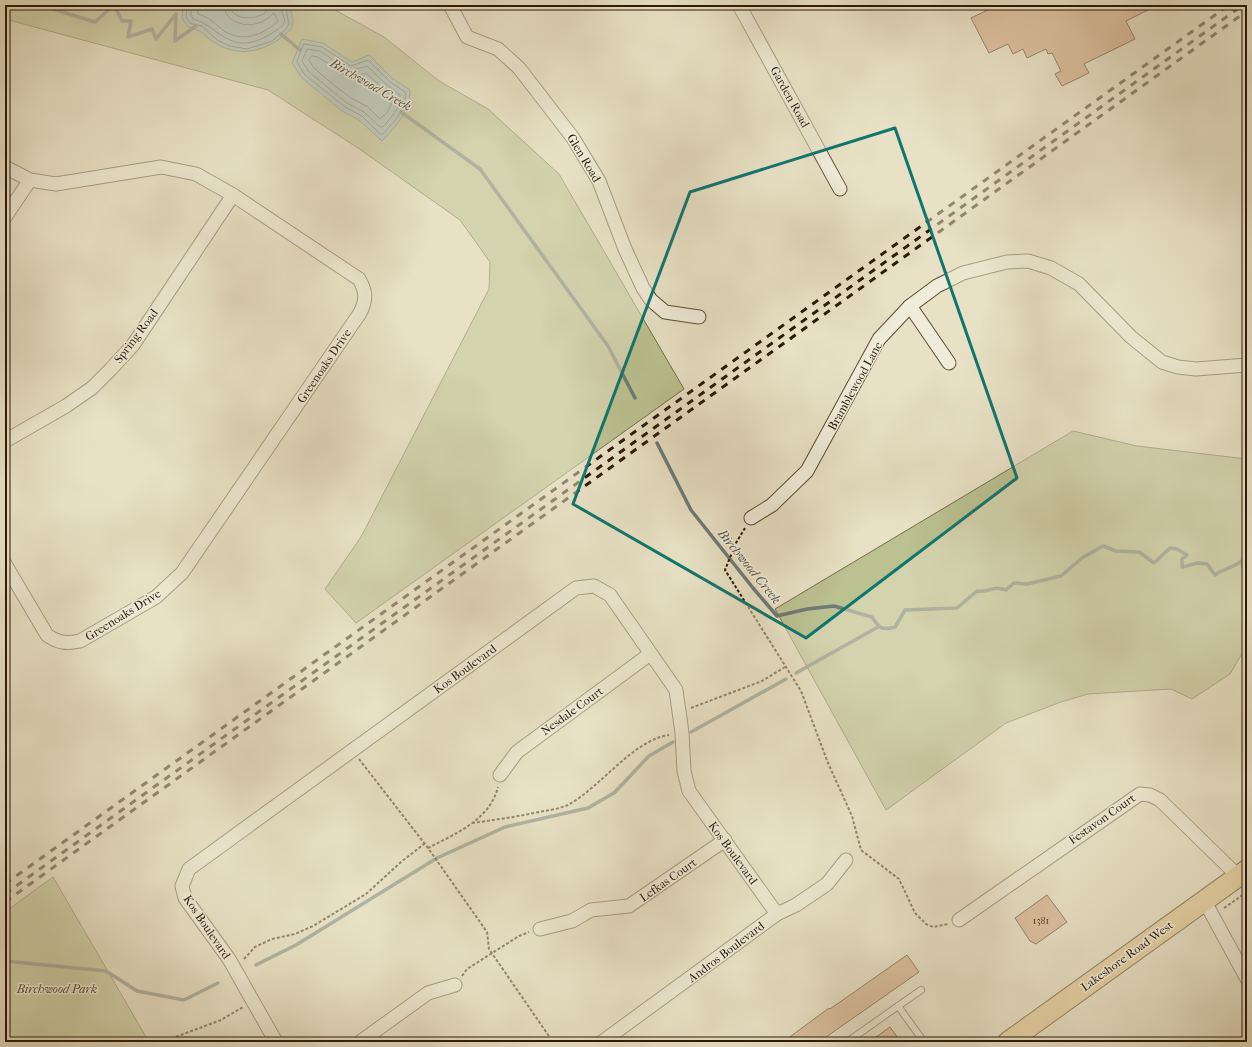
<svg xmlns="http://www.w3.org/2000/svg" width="1252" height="1047" viewBox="0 0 1252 1047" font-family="'IM FELL French Canon',serif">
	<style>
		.green { fill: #bbc191; stroke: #726d4c }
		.water { fill: #9cbbbf; stroke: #6e7a76 }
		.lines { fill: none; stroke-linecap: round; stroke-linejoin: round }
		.shore { stroke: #636a64; stroke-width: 1 }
		.stream { stroke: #6e7a76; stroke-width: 3.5 }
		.building { fill: #cf9977; stroke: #2a1908 }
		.lane-casing { stroke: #5a4b37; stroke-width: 8 }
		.street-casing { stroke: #5a4b37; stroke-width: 15 }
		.primary-casing { stroke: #2a1908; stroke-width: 22 }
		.path { stroke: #2a1908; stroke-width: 2; stroke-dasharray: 3 2; stroke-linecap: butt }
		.lane { stroke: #f0ecd9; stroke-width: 6 }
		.street { stroke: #f0ecd9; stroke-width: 13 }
		.primary { stroke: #e4c082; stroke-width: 20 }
		.rail { stroke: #2a1908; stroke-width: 3; stroke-dasharray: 7 7; stroke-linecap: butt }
		.marked { fill: none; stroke: #0f766e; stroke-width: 3; stroke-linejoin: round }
		.labels { text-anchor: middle; stroke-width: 3; stroke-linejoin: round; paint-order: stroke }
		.number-label { font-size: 10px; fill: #533924 }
		.street-label { font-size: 12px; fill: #2a1908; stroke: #f0ecd9 }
		.park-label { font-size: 12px; font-style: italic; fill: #564b31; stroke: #f0ecd9 }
		.water-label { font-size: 13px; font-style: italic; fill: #525248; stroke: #f0ecd9 }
	</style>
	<rect width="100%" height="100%" fill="#e8e1c5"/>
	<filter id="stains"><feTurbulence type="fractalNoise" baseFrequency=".005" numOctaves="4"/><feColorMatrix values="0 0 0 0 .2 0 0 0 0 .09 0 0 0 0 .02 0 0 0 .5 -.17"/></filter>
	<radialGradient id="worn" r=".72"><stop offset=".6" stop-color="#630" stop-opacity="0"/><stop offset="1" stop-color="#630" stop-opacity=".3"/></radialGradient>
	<!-- green -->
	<g class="green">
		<path d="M5,5H332L335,10L384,37L439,81L488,109L559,174L684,389L356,623L325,589L361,537L489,289L490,262L460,220L358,148L268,90L5,19Z"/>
		<path d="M1073,431L1137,446L1247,459V542L1244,544L1241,567L1247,569V645L1230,674L1192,699L1171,689L1088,694L1061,702L1006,723L886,810L775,609Z"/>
		<path d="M53,877L149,1042H5V912Z"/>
	</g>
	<!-- water -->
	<g class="water">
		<path d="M183,5H234L252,10L263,5H289C294,21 297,26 282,37C262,52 239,57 217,44C203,36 205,31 188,27L182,18Z"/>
		<path d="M302,39L323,43L352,62L369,55L392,78L410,90C409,113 397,125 382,141L359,120L342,111L302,78L292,63Z"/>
	</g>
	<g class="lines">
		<!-- shore -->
		<g class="shore">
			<path d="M187,5L186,17L190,23L202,26L217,40L230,46L247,49L272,41L285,30L289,24L285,5"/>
			<path d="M192,5L191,15L193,19C209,23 216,34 230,40C247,48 264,39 278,29C280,27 283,26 284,23C286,18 280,10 280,5"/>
			<path d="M198,5V14C209,17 215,24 224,31C243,43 263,35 278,21L274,13C268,18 264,22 255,24C242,27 224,20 224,5"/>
			<path d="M230,5C231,21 255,20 265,13L268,5"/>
			<path d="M304,44L322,47L351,66L368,60L389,81L405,92C408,109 393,122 383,134H380L362,116L345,107L305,75L297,62Z"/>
			<path d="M308,49L320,51L350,71L367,66L386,84L400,95C402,107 390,118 383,127H380L364,112L347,103L309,72L302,61Z"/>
			<path d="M312,56L318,57L347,76L355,77L366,73L394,98L387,113L380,119L368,107L351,98L335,86L314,68L309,60Z"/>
		</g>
		<!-- stream -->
		<g class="stream">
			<path d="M40,5L95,22L114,5L122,21H131L128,37L152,29L156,39L176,14L175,41L196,26"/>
			<path d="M281,34L300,50"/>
			<path d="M401,112L480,169L608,346L635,398"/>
			<path d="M657,443L691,510L753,588L777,616L807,609L834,606L872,617C879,628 882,631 895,627L905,610L957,608L977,591C990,593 991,585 1006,590L1014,583L1027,584L1061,576L1082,558L1103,546L1116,551L1139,552L1154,563L1170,548L1177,549L1187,555L1182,559V567L1198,563L1207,564L1215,575C1227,566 1242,567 1247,553"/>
			<path d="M796,673L878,627"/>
			<path d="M691,732L786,679"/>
			<path d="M5,961L106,971L137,991L184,1000L218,983"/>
			<path d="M256,965L296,945L437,858L505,827L588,808L614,793L649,756L673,742"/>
		</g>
	</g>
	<!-- building -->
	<g class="building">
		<path d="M998,5H1158L1126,21L1135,39L1084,64L1089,73L1062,86L1055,74L1061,71L1052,53L1048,54L1046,49L1027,58L1023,49L1013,54L1008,44L989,53L971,18Z"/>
		<path d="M1047,895L1067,922L1036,944L1030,941L1015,918Z"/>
		<path d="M907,955L919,972L819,1042H783L829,1008L830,1009Z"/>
		<path d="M890,1027L901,1042H869Z"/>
	</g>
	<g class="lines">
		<defs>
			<g id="lane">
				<path d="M898,1006L924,1042"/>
				<path d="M847,1042L921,990"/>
			</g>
			<g id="street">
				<path d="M450,5L467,37L498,49L519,68L573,138L599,181L625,249L643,288L651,300L665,312L699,317"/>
				<path d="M739,5L840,189"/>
				<path d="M5,167L30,180L56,184L161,167L196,174L233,195L359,279C366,291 367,299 360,313L182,573L156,597L80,641C67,644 58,643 47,635L5,564"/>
				<path d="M5,217L30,180"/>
				<path d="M910,306L949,363"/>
				<path d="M5,441L66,406L92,388L111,369L133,345L233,195"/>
				<path d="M751,518L772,505L807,471L879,339L910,306L937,286L963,273L1007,262L1028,261L1051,268L1079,284L1131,337L1162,362L1178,367L1196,369L1247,365"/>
				<path d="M500,775L517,752L650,654"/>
				<path d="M1204,900L1247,979"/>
				<path d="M959,920L1140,794L1150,795L1160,800L1238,876"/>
				<path d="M540,929L572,921L591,910L629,906L725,840"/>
				<path d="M276,1042L229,959L185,898L182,886L189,869L576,588L594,586L610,595L676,690L682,733L684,771L689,791L777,914"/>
				<path d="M360,1042L428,993L455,985"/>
				<path d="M602,1042L777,914L796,905L827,884L846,860"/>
			</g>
			<path id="primary" d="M1008,1042L1247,870"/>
		</defs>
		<!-- lane casing -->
		<use href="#lane" class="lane-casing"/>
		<!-- street casing -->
		<use href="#street" class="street-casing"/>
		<!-- primary casing -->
		<use href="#primary" class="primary-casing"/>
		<!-- path -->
		<g class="path">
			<path d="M745,528L736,543L725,570L801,691L828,763L852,816L861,850L899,879L915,913L926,924L933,927L948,924"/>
			<path d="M691,708L762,681L785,667"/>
			<path d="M359,759L428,848L487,932L489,949L553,1042"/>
			<path d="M472,823C496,820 520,816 544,811C552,810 561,808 568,805C601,787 633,740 669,735"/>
			<path d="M428,848C455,834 490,820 498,787"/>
			<path d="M1224,908L1247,892"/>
			<path d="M244,959L255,947L272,939L295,934L313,926L366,894L401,862L424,844"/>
			<path d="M462,976L467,969L519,936L529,932"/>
			<path d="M162,1042L221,1020L243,1007"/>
		</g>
		<!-- lane -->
		<use href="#lane" class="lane"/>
		<!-- street -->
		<use href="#street" class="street"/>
		<!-- primary -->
		<use href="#primary" class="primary"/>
		<!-- rail -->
		<g class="rail">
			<path d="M5,884L1229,5"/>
			<path d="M5,894L1243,5"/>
			<path d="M5,902L1247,11"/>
		</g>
	</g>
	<!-- marked area -->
	<path d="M0 0H1252V1047H0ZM895,128L1017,478L806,638L573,504L690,192Z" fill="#e8e1c5" fill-opacity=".55" fill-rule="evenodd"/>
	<path class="marked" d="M895,128L1017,478L806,638L573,504L690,192Z"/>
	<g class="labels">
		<!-- number labels -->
		<g class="number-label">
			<text x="1041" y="924">1381</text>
		</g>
		<!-- street labels -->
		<g class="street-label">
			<text transform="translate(790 97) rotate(61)" y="4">Garden Road</text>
			<text transform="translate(584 158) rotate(59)" y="4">Glen Road</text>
			<text transform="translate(136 336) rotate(-53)" y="4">Spring Road</text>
			<text transform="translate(324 366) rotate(-56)" y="4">Greenoaks Drive</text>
			<text transform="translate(855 386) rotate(-61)" y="4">Bramblewood Lane</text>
			<text transform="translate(123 615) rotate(-32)" y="4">Greenoaks Drive</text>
			<text transform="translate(465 669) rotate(-36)" y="4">Kos Boulevard</text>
			<text transform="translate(572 711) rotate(-36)" y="4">Nesdale Court</text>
			<text transform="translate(1102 819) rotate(-35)" y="4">Festavon Court</text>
			<text transform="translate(733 853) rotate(54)" y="4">Kos Boulevard</text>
			<text transform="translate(668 880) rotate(-35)" y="4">Lefkas Court</text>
			<text transform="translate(207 927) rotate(56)" y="4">Kos Boulevard</text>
			<text transform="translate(726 952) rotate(-37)" y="4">Andros Boulevard</text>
			<text transform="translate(1127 956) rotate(-36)" y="4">Lakeshore Road West</text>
		</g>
		<!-- park labels -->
		<g class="park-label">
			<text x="57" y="993">Birchwood Park</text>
		</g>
		<!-- water labels -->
		<g class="water-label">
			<text transform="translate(371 84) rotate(30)" y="5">Birchwood Creek</text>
			<text transform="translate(750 566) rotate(51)" y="5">Birchwood Creek</text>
		</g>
	</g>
	<!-- margin -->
	<rect width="1252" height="1047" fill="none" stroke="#e8e1c5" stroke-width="20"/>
	<rect x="6" y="6" width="1240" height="1035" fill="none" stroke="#2a1908" stroke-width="2"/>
	<rect x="10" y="10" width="1232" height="1027" fill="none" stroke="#2a1908"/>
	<rect width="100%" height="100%" filter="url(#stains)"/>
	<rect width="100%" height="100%" fill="url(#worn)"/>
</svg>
